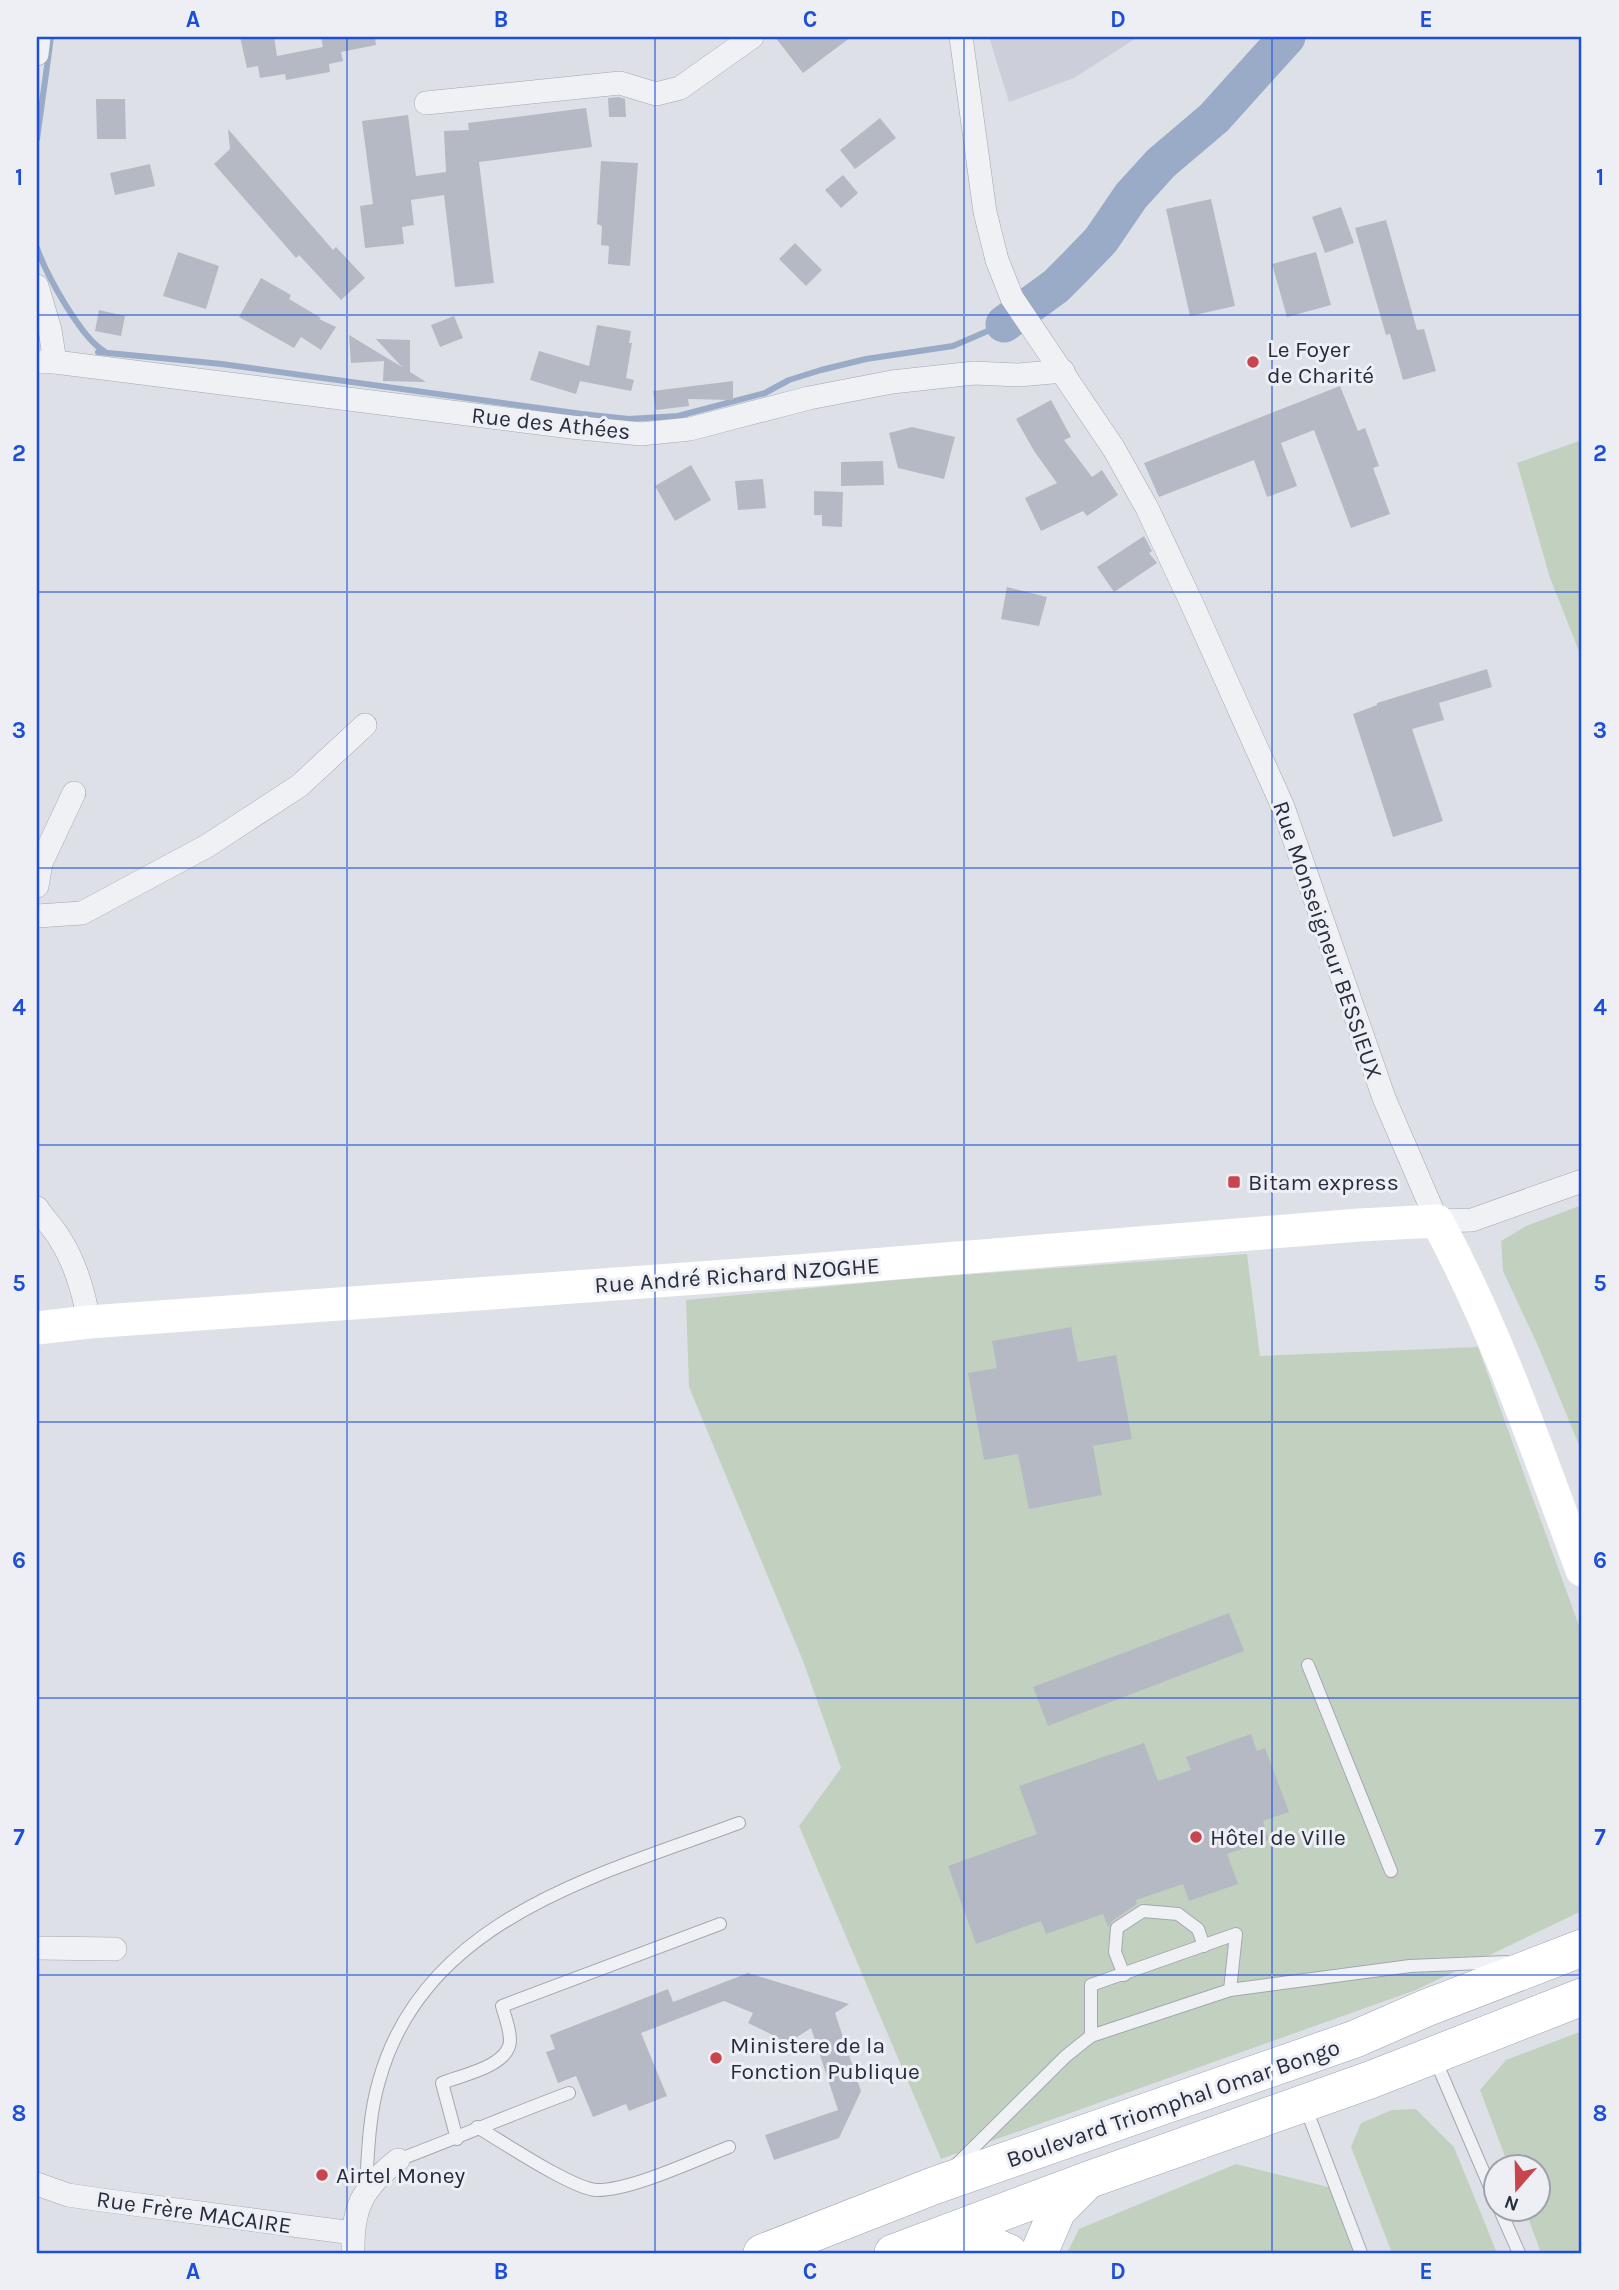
<svg xmlns="http://www.w3.org/2000/svg" width="1619" height="2290" viewBox="0 0 1619 2290" font-family="Karla,sans-serif">
	<style>
		.built { fill: #cccfd9 }
		.green { fill: #c2d1bf }
		.lines { fill: none; stroke-linecap: round; stroke-linejoin: round }
		.stream { stroke: #99abc6; stroke-width: 6 }
		.river { stroke: #99abc6; stroke-width: 37 }
		.building { fill: #b5b9c3 }
		.lane-casing { stroke: #a3a7b1; stroke-width: 14 }
		.street-casing { stroke: #a3a7b1; stroke-width: 24 }
		.primary-casing { stroke: #9da4b2; stroke-width: 38 }
		.lane { stroke: #f0f1f5; stroke-width: 12 }
		.street { stroke: #f0f1f5; stroke-width: 23 }
		.secondary { stroke: #fff; stroke-width: 33 }
		.primary { stroke: #fff; stroke-width: 37 }
		.grid { fill: none; stroke: #1d4ed8; stroke-width: 2; stroke-opacity: 0.55 }
		.poi-dot { fill: #c9454d; stroke: #edeff5; stroke-width: 2.5 }
		.labels { text-anchor: middle; stroke-width: 6; stroke-linejoin: round; paint-order: stroke }
		.poi-label { font-size: 23px; fill: #272d3d; stroke: #edeff5; text-anchor: start }
		.street-label { font-size: 23px; fill: #272d3d; stroke: #edeff5 }
		.neatline { fill: none; stroke: #1d4ed8; stroke-width: 2.5 }
		.grid-label { font-size: 23px; text-anchor: middle; font-weight: bold; fill: #1d4ed8 }
	</style>
	<rect width="100%" height="100%" fill="#dee0e7"/>
	<!-- built -->
	<path class="built" d="M989,37H1138L1074,78L1009,102Z"/>
	<!-- green -->
	<g class="green">
		<path d="M1582,440V659L1550,578L1517,463Z"/>
		<path d="M1582,1205V1452L1539,1348L1503,1271L1501,1241L1526,1226Z"/>
		<path d="M1247,1254L1260,1356L1478,1347L1582,1634V1911L1416,1990L941,2159L799,1826L841,1768L803,1661L689,1387L686,1300L906,1279Z"/>
		<path d="M1582,2031V2253H1541L1525,2210H1538V2168L1509,2167L1480,2090L1506,2060Z"/>
		<path d="M1416,2109L1454,2147L1497,2253H1392L1351,2147L1361,2123L1392,2110Z"/>
		<path d="M1236,2164L1332,2188L1358,2253H1067L1079,2229Z"/>
	</g>
	<g class="lines">
		<!-- stream -->
		<g class="stream">
			<path d="M37,139L51,37"/>
			<path d="M37,248C46,274 81,338 104,351"/>
			<path d="M98,352L222,364L582,414L629,419L678,416L765,393L789,380L821,370L866,359L953,346L1004,324"/>
		</g>
		<!-- river -->
		<path class="river" d="M1004,324L1056,286L1075,267L1101,240L1131,196L1161,163L1214,118L1287,37"/>
	</g>
	<!-- building -->
	<g class="building">
		<path d="M240,37H274L277,56L323,47L321,37H375L376,45L341,52L343,61L329,64L330,72L286,80L285,74L260,78L258,66L247,68Z"/>
		<path d="M775,37H851L803,73Z"/>
		<path d="M619,97L625,99L626,117H609L608,98Z"/>
		<path d="M96,99H125L126,139H97Z"/>
		<path d="M586,108L592,147L479,162L494,283L455,287L444,195L411,200L414,225L402,227L404,244L365,248L360,206L373,204L362,121L408,115L416,176L446,172L444,131L469,130L468,123Z"/>
		<path d="M880,118L896,138L855,169L840,150Z"/>
		<path d="M228,129L333,250L336,247L365,278L341,300L299,255L296,258L214,164L230,149Z"/>
		<path d="M601,161L638,163L630,266L608,264L609,246L601,245L602,226L597,224Z"/>
		<path d="M150,164L155,186L115,195L110,173Z"/>
		<path d="M843,175L858,193L841,208L825,190Z"/>
		<path d="M1211,199L1235,306L1190,316L1166,209Z"/>
		<path d="M1341,207L1354,243L1325,253L1312,217Z"/>
		<path d="M1386,220L1417,330L1424,329L1436,371L1403,380L1390,334L1386,335L1355,228Z"/>
		<path d="M795,243L822,270L806,286L779,259Z"/>
		<path d="M178,252L219,266L206,309L163,296Z"/>
		<path d="M1316,252L1331,305L1287,317L1272,264Z"/>
		<path d="M261,278L291,295L289,299L321,318L319,319L336,327L321,350L301,337L294,348L239,317Z"/>
		<path d="M99,310L125,316L121,336L95,331Z"/>
		<path d="M454,316L463,338L440,347L431,325Z"/>
		<path d="M597,325L631,331L629,343H632L626,378L634,380L631,391L580,381L576,394L530,380L539,351L589,366Z"/>
		<path d="M349,335L402,367L376,339L410,340V372L426,382L383,381L384,361L351,363Z"/>
		<path d="M733,381V400L688,399L689,406L656,410L653,391Z"/>
		<path d="M1340,386L1358,431L1365,428L1379,466L1373,468L1390,514L1351,528L1314,430L1281,443L1297,486L1267,497L1254,460L1159,497L1144,463Z"/>
		<path d="M1051,400L1071,437L1064,440L1092,477L1102,470L1118,495L1087,516L1083,511L1041,531L1025,498L1057,483L1034,451L1016,419Z"/>
		<path d="M912,427L955,437L944,479L898,468L889,433Z"/>
		<path d="M883,461L884,485L841,486V462Z"/>
		<path d="M691,465L711,500L675,521L655,486Z"/>
		<path d="M763,479L766,508L738,510L735,481Z"/>
		<path d="M814,491L843,492L842,527L822,526V515H814Z"/>
		<path d="M1144,536L1152,551L1149,553L1157,563L1114,592L1097,567Z"/>
		<path d="M1007,587L1047,597L1039,626L1001,619Z"/>
		<path d="M1487,669L1492,687L1439,703L1444,720L1412,729L1443,821L1393,837L1353,714L1377,705V703Z"/>
		<path d="M1071,1327L1078,1362L1116,1355L1132,1439L1093,1446L1102,1495L1029,1509L1018,1454L984,1460L968,1373L997,1368L992,1341Z"/>
		<path d="M1229,1613L1244,1651L1048,1726L1033,1687Z"/>
		<path d="M1251,1734L1257,1751L1265,1748L1289,1812L1263,1821L1269,1840L1227,1854L1238,1884L1189,1901L1183,1884L1136,1900L1137,1904L1112,1921L1108,1927L1103,1914L1046,1934L1041,1921L976,1944L948,1866L1037,1834L1019,1786L1144,1743L1158,1781L1191,1770L1186,1757Z"/>
		<path d="M748,1973L849,2004L835,2013L861,2091L839,2138L774,2160L765,2135L838,2110L811,2028L782,2047L779,2038L748,2023L753,2013L724,2001L641,2033L667,2096L629,2111L626,2104L593,2117L576,2076L558,2083L546,2052L555,2049L550,2035L668,1989L673,2002Z"/>
	</g>
	<g class="lines">
		<defs>
			<g id="lane">
				<path d="M1308,1665L1391,1871"/>
				<path d="M1124,1975L1115,1952L1117,1928L1143,1911L1178,1914L1198,1929L1204,1946"/>
				<path d="M1091,2036V1985L1236,1934L1230,1990"/>
				<path d="M1435,2059L1496,2201"/>
				<path d="M1305,2106L1361,2253"/>
				<path d="M477,2127C503,2142 571,2188 596,2190C630,2191 695,2160 729,2147"/>
				<path d="M457,2139L442,2083C462,2075 510,2066 510,2040C510,2029 505,2017 502,2006L720,1924"/>
				<path d="M398,2160C456,2138 512,2114 569,2093"/>
				<path d="M956,2165L1066,2056L1091,2036L1230,1990L1410,1966L1506,1962"/>
				<path d="M366,2187C368,2152 369,2115 379,2081C424,1918 599,1875 739,1823"/>
				<path d="M1500,2210L1519,2253"/>
			</g>
			<g id="street">
				<path d="M961,37L985,212L997,260L1012,298L1114,449L1147,508L1192,604L1283,807L1384,1098L1437,1221L1472,1220L1582,1181"/>
				<path d="M37,54L39,37"/>
				<path d="M426,103L620,83L656,94L680,88L752,37"/>
				<path d="M37,286L50,330L55,362"/>
				<path d="M37,362H55L571,427L641,434L690,429L809,398L892,382L974,373L1019,375L1063,371"/>
				<path d="M37,886L41,863L74,793"/>
				<path d="M37,916L82,913L207,846L299,786L365,725"/>
				<path d="M37,1208C44,1219 54,1228 60,1239C76,1264 84,1293 89,1322"/>
				<path d="M37,1948L115,1949"/>
				<path d="M37,2184L68,2195L102,2200L353,2233"/>
				<path d="M353,2253C352,2208 362,2188 398,2160"/>
			</g>
			<g id="primary">
				<path d="M941,2242L977,2239L1009,2253"/>
				<path d="M762,2253L933,2186L1355,2039L1426,2008L1582,1948"/>
				<path d="M893,2253L1088,2180L1370,2080L1582,1997"/>
				<path d="M1039,2253L1057,2211L1083,2185"/>
			</g>
		</defs>
		<!-- lane casing -->
		<use href="#lane" class="lane-casing"/>
		<!-- street casing -->
		<use href="#street" class="street-casing"/>
		<!-- primary casing -->
		<use href="#primary" class="primary-casing"/>
		<!-- lane -->
		<use href="#lane" class="lane"/>
		<!-- street -->
		<use href="#street" class="street"/>
		<!-- secondary -->
		<path class="secondary" d="M37,1328L89,1322L810,1270L1359,1225L1437,1221C1497,1332 1538,1452 1582,1570"/>
		<!-- primary -->
		<use href="#primary" class="primary"/>
	</g>
	<!-- grid -->
	<path class="grid" d="M347,37V2253M655,37V2253M964,37V2253M1272,37V2253M37,315H1582M37,592H1582M37,868H1582M37,1145H1582M37,1422H1582M37,1698H1582M37,1975H1582"/>
	<!-- markers -->
	<g class="poi-dot">
		<circle cx="1253" cy="362" r="7"/>
		<rect x="1227" y="1175" width="14" height="14" rx="3.5"/>
		<circle cx="1196" cy="1837" r="7"/>
		<circle cx="716" cy="2058" r="7"/>
		<circle cx="322" cy="2175" r="7"/>
	</g>
	<g class="labels">
		<!-- poi labels -->
		<g class="poi-label">
			<text x="1267" y="357">Le Foyer<tspan x="1267" dy="26">de Charité</tspan></text>
			<text x="1248" y="1190">Bitam express</text>
			<text x="1210" y="1845">Hôtel de Ville</text>
			<text x="730" y="2053">Ministere de la<tspan x="730" dy="26">Fonction Publique</tspan></text>
			<text x="336" y="2183">Airtel Money</text>
		</g>
		<!-- street labels -->
		<g class="street-label">
			<text transform="translate(551 423) rotate(6)" y="8">Rue des Athées</text>
			<text transform="translate(1328 940) rotate(71)" y="8">Rue Monseigneur BESSIEUX</text>
			<text transform="translate(737 1275) rotate(-4)" y="8">Rue André Richard NZOGHE</text>
			<text transform="translate(1173 2103) rotate(-19)" y="8">Boulevard Triomphal Omar Bongo</text>
			<text transform="translate(194 2212) rotate(8)" y="8">Rue Frère MACAIRE</text>
		</g>
	</g>
	<!-- border -->
	<rect width="1619" height="2290" fill="none" stroke="#edeff5" stroke-width="77"/>
	<!-- north arrow -->
	<g transform="translate(1517 2188) rotate(200)"><circle r="33" fill="#edeff5" stroke="#9ea1ab" stroke-width="2"/>
	<path d="M0-5L12 26L0 18L-12 26Z" fill="#c9454d"/>
	<text y="-10" font-size="19" font-weight="bold" text-anchor="middle" fill="#272d3d">N</text>
	</g>
	<rect x="38" y="38" width="1542" height="2214" class="neatline"/>
	<g class="grid-label">
		<text x="193" y="27">A</text>
		<text x="501" y="27">B</text>
		<text x="810" y="27">C</text>
		<text x="1118" y="27">D</text>
		<text x="1426" y="27">E</text>
		<text x="19" y="185">1</text>
		<text x="1600" y="185">1</text>
		<text x="19" y="461">2</text>
		<text x="1600" y="461">2</text>
		<text x="19" y="738">3</text>
		<text x="1600" y="738">3</text>
		<text x="19" y="1015">4</text>
		<text x="1600" y="1015">4</text>
		<text x="19" y="1291">5</text>
		<text x="1600" y="1291">5</text>
		<text x="19" y="1568">6</text>
		<text x="1600" y="1568">6</text>
		<text x="19" y="1845">7</text>
		<text x="1600" y="1845">7</text>
		<text x="19" y="2121">8</text>
		<text x="1600" y="2121">8</text>
		<text x="193" y="2279">A</text>
		<text x="501" y="2279">B</text>
		<text x="810" y="2279">C</text>
		<text x="1118" y="2279">D</text>
		<text x="1426" y="2279">E</text>
	</g>
</svg>
